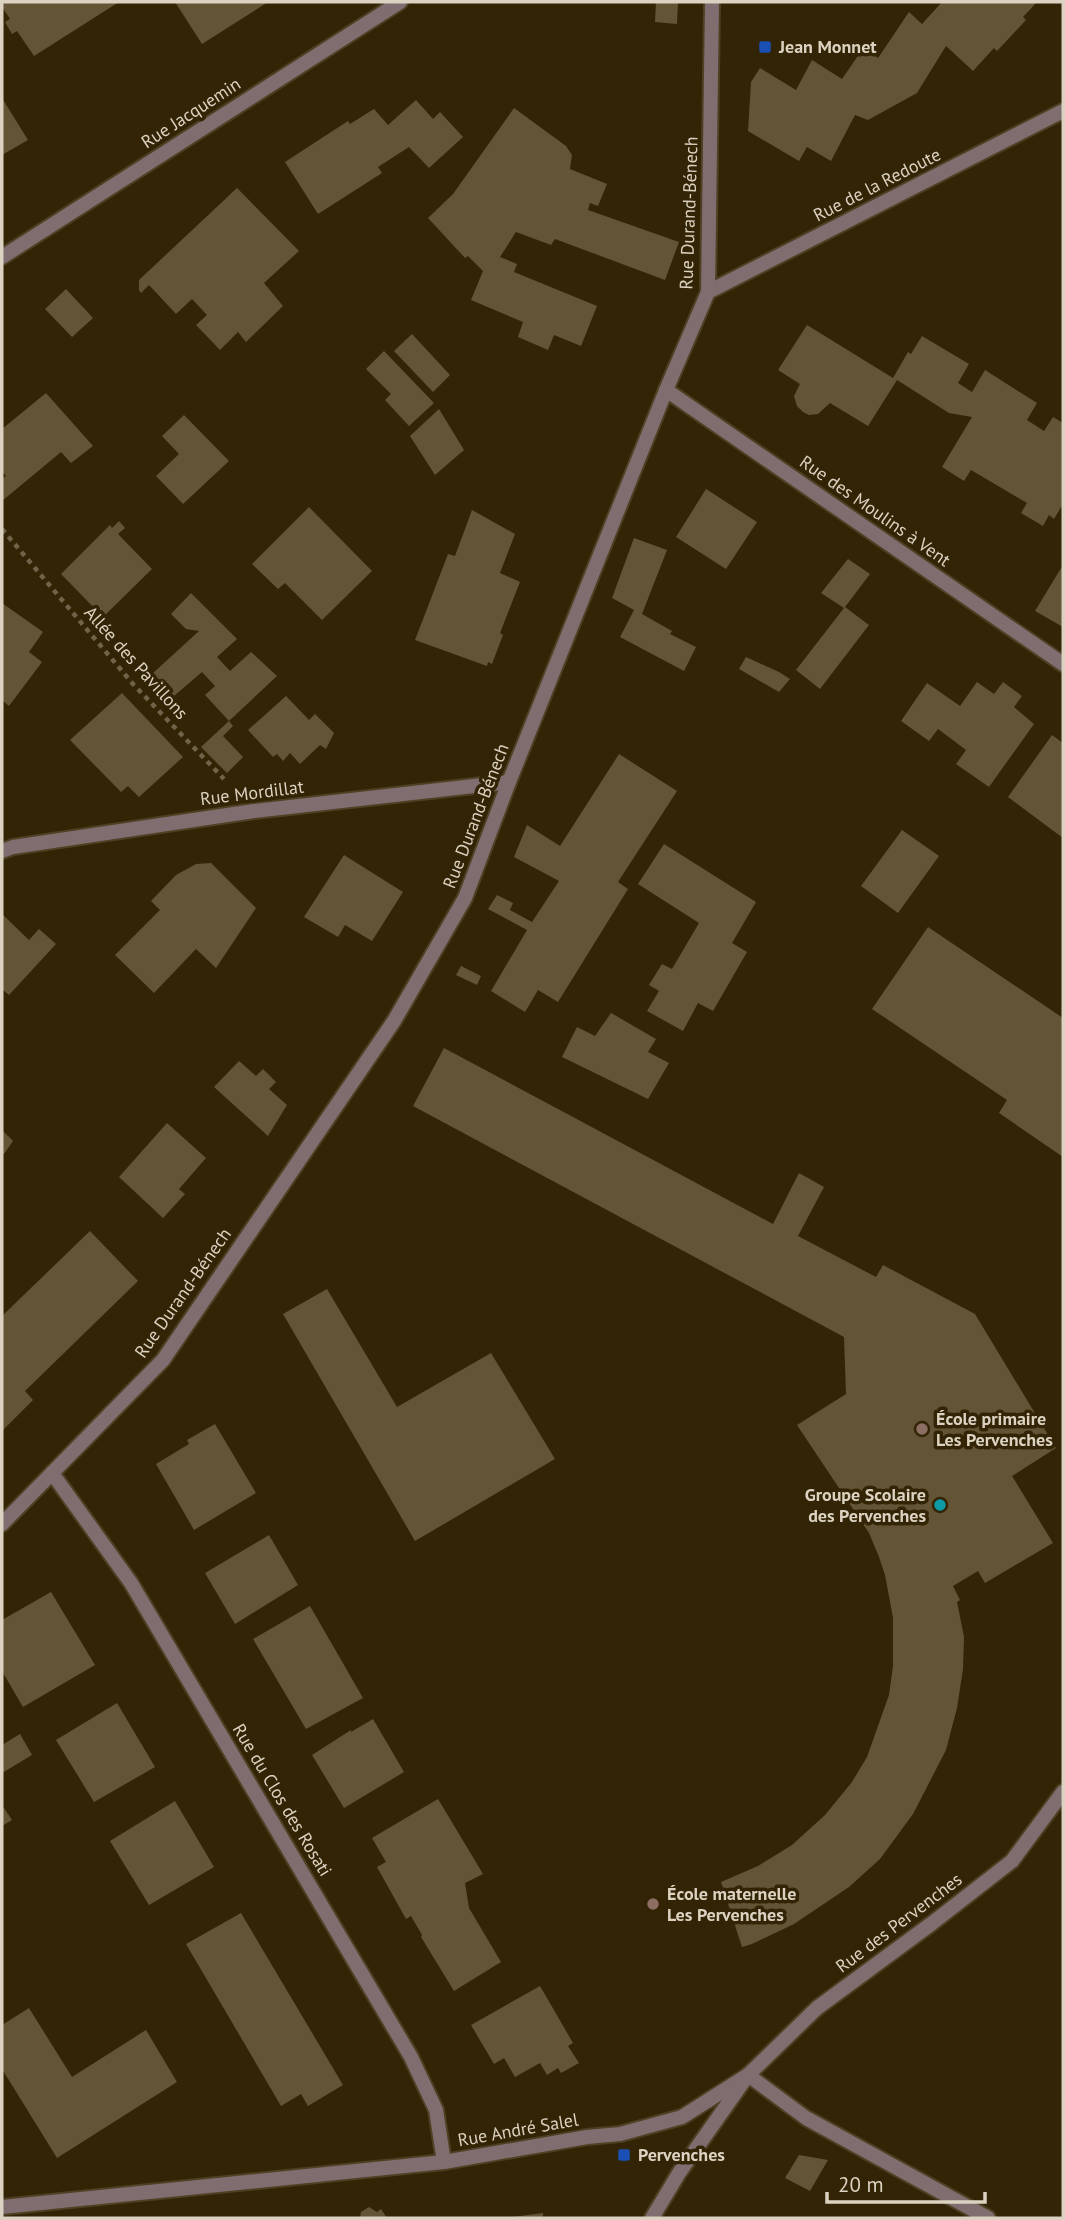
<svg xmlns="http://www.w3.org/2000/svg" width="1065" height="2220" viewBox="0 0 1065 2220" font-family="'PT Sans',sans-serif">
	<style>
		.building { fill: #635435 }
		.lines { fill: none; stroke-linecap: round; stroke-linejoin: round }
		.minor-casing { stroke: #4d4023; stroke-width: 18 }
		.path { stroke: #6f6349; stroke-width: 4.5; stroke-dasharray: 5 5; stroke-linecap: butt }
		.minor { stroke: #7f6d6f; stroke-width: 14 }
		.transit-dot { fill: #1a4fb4; stroke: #322405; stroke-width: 2.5 }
		.education-dot { fill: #8d6e63; stroke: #322405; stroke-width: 2.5 }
		.culture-dot { fill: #0f9aa8; stroke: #322405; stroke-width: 2.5 }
		.labels { text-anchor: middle; stroke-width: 7; stroke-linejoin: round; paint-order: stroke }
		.poi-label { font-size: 18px; font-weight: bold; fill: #dbd2c1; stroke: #322405; text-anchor: start }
		.street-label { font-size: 18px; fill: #dbd2c1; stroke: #322405 }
	</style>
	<rect width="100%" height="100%" fill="#322405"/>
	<!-- building -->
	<g class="building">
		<path d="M2,2H119L34,56L17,31L12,34L5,22L10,19L2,7Z"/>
		<path d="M175,2H268L202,44Z"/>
		<path d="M656,2H678L677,24L655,22Z"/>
		<path d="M942,2H1037L1023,17L1026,20L997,51L994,48L973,71L946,46L917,93L868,120L855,115L831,161L807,147L799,161L748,131L751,82L760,68L796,90L812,60L842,79L864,47L878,58L909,12L922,24Z"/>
		<path d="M2,98L28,140L2,155Z"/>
		<path d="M416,100L433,119L440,112L463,137L429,168L409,147L378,167L382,173L318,214L285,162L348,121L350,124L374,109L388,125Z"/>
		<path d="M514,108L566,146L572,155L570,169L607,184L598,206L590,203L588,210L679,242L665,280L555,239L551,245L516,232L500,257L517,264L514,272L597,306L581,346L554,335L548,350L518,337L523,322L471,300L483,271L468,256L465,258L428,218L453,194Z"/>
		<path d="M237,188L299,251L264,283L283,306L246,342L238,332L220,350L196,325L207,315L192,299L176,314L149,285L141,293L139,290V280Z"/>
		<path d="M66,289L93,318L72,337L45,309Z"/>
		<path d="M807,325L893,378L908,352L911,354L922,336L969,364L958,383L972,392L985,370L1037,403L1027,420L1044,431L1053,417L1063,423V504L1054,519L1049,515L1043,526L1021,513L1027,503L971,470L964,481L942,467L972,417L949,413L897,380L868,426L830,403L818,414L809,415L803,412L797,406L794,396L800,384L778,370Z"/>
		<path d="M412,334L450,375L433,392L394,351Z"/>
		<path d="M384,351L434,403L409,426L385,400L391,394L366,369Z"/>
		<path d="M46,393L93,446L71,463L61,452L2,501V479L6,476L2,471V429Z"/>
		<path d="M439,409L464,450L435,475L410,436Z"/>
		<path d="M184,415L229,461L183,504L156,476L179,454L162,436Z"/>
		<path d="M706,489L757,522L726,569L676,537Z"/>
		<path d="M309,507L372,571L322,620L285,583L278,589L252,564Z"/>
		<path d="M472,510L515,534L500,573L520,582L500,633L503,635L492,664L488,662L487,666L415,640L448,554L455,556Z"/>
		<path d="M119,521L125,528L118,534L152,569L103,617L61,574L110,525L112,528Z"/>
		<path d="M634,538L667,550L642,614L672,631L670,634L696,647L684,671L620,637L634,610L612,598Z"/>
		<path d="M848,559L870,574L845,607L869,625L820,689L796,670L844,608L821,593Z"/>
		<path d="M1063,565V627L1035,611Z"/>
		<path d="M191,593L237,639L217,657L230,671L251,652L277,676L229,721L205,695L215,686L202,672L174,696L152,674L199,631L186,629L171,614Z"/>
		<path d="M2,603L43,632L29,652L42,662L9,706L2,700Z"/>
		<path d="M746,657L779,672L790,679L779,692L739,669Z"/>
		<path d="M977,682L994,694L1003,682L1022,696L1014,707L1034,724L989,787L956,764L966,750L938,729L929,741L901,721L927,683L960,706Z"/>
		<path d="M122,693L183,757L139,797L128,786L121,792L70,740Z"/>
		<path d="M286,696L309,720L315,714L334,733L326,749L320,745L300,764L290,753L283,761L277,754L273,757L248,730Z"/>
		<path d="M171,699L186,714L179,720L165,705Z"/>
		<path d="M229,721L233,726L223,736L243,757L227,773L201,747Z"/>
		<path d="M1052,735L1063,743V838L1008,797Z"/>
		<path d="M619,754L677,791L618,882L628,889L558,1002L538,990L525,1012L491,991L527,930L488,909L497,895L513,903L510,910L532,922L559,881L514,857L527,825L560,846Z"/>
		<path d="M902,830L939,856L898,913L861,886Z"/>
		<path d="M664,844L756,902L732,943L747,952L713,1011L698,1003L683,1031L647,1011L659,991L649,985L662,964L672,969L699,923L638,884Z"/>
		<path d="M344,855L403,892L372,941L345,925L338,937L304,917Z"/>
		<path d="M211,863L256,908L216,968L196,949L154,993L115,955L160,910L151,901L176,875L196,864Z"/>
		<path d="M2,914L29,940L39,929L56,944L9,995L2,989Z"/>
		<path d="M928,927L1063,1018V1157L999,1113L1007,1100L872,1009Z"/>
		<path d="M461,966L481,976L477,985L456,975Z"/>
		<path d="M611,1013L656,1039L648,1052L669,1063L648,1099L562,1057L577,1027L595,1036Z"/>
		<path d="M444,1048L773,1224L799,1173L824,1187L798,1236L876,1277L883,1265L975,1314L1056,1448L1012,1476L1053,1543L985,1583L978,1571L953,1586L960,1600L957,1602L964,1637L963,1669L957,1708L946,1750L913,1814L880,1859L849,1887L794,1924L752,1944L742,1947L721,1882L758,1866L792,1845L825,1815L852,1782L867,1757L889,1695L893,1666V1618L885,1575L879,1557L869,1533L797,1425L846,1394L844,1337L413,1106Z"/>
		<path d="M239,1061L256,1076L263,1069L276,1082L269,1089L287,1105L268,1136L214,1087Z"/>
		<path d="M167,1123L206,1158L179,1189L185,1194L163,1218L119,1177Z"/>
		<path d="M2,1130L13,1141L4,1154L2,1152Z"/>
		<path d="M90,1231L138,1281L25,1391L33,1400L2,1431V1316Z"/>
		<path d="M327,1289L397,1407L491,1353L555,1459L415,1541L283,1314Z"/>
		<path d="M215,1424L256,1493L194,1530L156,1464L189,1444L187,1440Z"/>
		<path d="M269,1535L298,1585L235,1624L205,1573Z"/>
		<path d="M51,1592L95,1665L23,1707L2,1671V1620Z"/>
		<path d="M310,1606L363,1698L306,1729L253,1639Z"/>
		<path d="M117,1703L155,1767L94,1802L56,1740Z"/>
		<path d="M373,1719L404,1772L344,1808L312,1755L351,1730V1732Z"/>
		<path d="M20,1734L32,1755L2,1773V1745Z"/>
		<path d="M438,1799L483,1874L465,1883L469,1908L501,1962L454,1991L421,1937L422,1935L411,1916L406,1919L377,1867L386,1862L372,1838Z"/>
		<path d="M175,1801L214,1867L149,1905L110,1841Z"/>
		<path d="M2,1805L12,1820L2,1826Z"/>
		<path d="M241,1913L343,2085L308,2106L301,2094L281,2106L186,1944Z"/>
		<path d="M540,1986L573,2043L568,2046L579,2063L561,2073L558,2068L547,2075L540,2063L515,2077L504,2058L494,2064L471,2025Z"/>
		<path d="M29,2008L72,2077L146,2030L177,2082L57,2158L2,2069V2025Z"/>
		<path d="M799,2155L828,2160L810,2191L785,2178Z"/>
		<path d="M369,2207L377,2212L381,2209L387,2218H360L361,2212Z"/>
		<path d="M543,2213V2218H513L512,2217Z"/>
	</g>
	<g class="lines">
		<defs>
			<g id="minor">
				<path d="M2,257L400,2"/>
				<path d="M708,292L1063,111"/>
				<path d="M666,390L1063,664"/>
				<path d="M2,851L13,847L254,811L509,782"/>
				<path d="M52,1473L131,1583L411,2057L436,2110L444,2162"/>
				<path d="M2,1524L163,1360L394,1021L465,898L509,782L666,390L708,292L712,2"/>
				<path d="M748,2075L806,2118L988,2218"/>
				<path d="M2,2207L444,2162L587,2137L620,2134L682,2117L748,2075"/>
				<path d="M652,2218L679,2173L748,2075L817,2008L931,1924L1012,1861L1063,1792"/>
			</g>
		</defs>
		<!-- minor casing -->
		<use href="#minor" class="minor-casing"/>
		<!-- path -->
		<path class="path" d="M2,529L133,684L224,779"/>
		<!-- minor -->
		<use href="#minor" class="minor"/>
	</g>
	<!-- markers -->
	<g class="transit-dot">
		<rect x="758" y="40" width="14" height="14" rx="3.5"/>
		<rect x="617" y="2148" width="14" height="14" rx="3.5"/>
	</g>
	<g class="education-dot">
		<circle cx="922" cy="1429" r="7"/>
		<circle cx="653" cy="1904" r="7"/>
	</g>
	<circle class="culture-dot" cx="940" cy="1505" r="7"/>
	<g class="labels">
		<!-- poi labels -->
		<g class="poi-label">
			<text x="779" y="53">Jean Monnet</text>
			<text x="936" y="1425">École primaire<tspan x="936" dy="21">Les Pervenches</tspan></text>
			<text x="926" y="1501" text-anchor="end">Groupe Scolaire<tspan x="926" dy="21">des Pervenches</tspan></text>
			<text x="667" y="1900">École maternelle<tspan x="667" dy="21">Les Pervenches</tspan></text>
			<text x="638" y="2161">Pervenches</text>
		</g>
		<!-- street labels -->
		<g class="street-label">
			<text transform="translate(191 113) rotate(-33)" y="6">Rue Jacquemin</text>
			<text transform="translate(877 185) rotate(-27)" y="6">Rue de la Redoute</text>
			<text transform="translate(689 213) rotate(-88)" y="6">Rue Durand-Bénech</text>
			<text transform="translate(875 511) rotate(35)" y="6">Rue des Moulins à Vent</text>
			<text transform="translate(136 663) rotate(48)" y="6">Allée des Pavillons</text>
			<text transform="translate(252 793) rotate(-7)" y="6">Rue Mordillat</text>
			<text transform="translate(476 816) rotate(-69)" y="6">Rue Durand-Bénech</text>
			<text transform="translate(183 1293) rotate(-55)" y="6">Rue Durand-Bénech</text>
			<text transform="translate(282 1800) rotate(59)" y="6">Rue du Clos des Rosati</text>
			<text transform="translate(899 1923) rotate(-37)" y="6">Rue des Pervenches</text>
			<text transform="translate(518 2130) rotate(-10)" y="6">Rue André Salel</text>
		</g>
	</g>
	<!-- border -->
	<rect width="1065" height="2220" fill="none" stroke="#dbd2c1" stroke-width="7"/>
	<!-- scale -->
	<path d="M827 2192v10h158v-10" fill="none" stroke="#dbd2c1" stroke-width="3.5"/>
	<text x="838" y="2192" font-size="21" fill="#dbd2c1" stroke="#322405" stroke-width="5" paint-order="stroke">20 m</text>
</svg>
